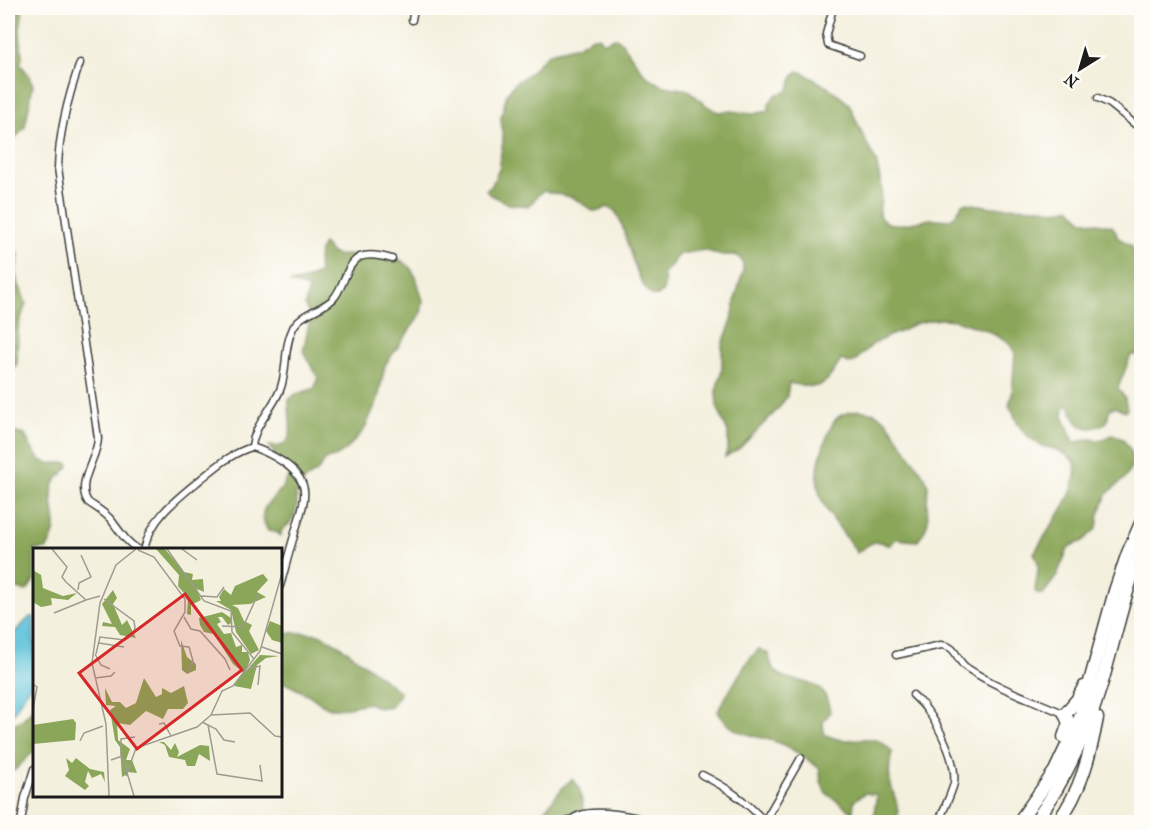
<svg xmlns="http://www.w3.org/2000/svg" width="1149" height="830" viewBox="0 0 1149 830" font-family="'IM FELL French Canon',serif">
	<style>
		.forest { fill: #8aa658; stroke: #53613a; stroke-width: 1.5 }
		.water { fill: #5bc1d9; stroke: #3c6e7a; stroke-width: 1.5 }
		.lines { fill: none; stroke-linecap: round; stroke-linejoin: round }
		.street-casing { stroke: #3c3c39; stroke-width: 9 }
		.secondary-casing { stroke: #3c3c39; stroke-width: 12 }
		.highway-casing { stroke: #3c3c39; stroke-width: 15 }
		.street { stroke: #fff; stroke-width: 6 }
		.secondary { stroke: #fff; stroke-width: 9 }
		.highway { stroke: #fff; stroke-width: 12 }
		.inset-road { fill: none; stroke: #9e9b90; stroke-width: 1.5 }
		.view { fill: #d62828; fill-opacity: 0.15; stroke: #d62828; stroke-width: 3 }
		.inset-edge { fill: none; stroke: #1c1c1c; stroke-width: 3 }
	</style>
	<rect width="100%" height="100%" fill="#fdfcf7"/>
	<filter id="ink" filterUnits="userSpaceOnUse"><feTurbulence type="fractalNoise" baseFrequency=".0167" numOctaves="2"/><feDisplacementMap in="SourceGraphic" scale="12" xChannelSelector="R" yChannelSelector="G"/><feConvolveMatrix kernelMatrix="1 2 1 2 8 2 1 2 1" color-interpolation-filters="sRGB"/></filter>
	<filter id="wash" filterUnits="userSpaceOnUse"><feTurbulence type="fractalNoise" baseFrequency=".008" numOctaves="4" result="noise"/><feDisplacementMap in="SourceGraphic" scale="24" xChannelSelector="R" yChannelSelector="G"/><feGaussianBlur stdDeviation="1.35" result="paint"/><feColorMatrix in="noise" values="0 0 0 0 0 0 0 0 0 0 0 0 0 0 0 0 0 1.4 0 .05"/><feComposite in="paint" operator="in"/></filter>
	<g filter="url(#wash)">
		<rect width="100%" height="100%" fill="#f4f0de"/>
		<!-- forest -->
		<g class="forest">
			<path d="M8,8H23L20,30L22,58L20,64L29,75L33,85L25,127L10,144L8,150L11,185L8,202Z"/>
			<path d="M593,37H599L604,43L611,39L616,38L622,42L642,71L649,78L664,86L688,90L707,106L718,112L732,111L752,114L769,111V103L777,94L788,91L793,77L798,71L802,72L834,91L849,104L865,140L876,161L882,188L879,215C886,232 918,221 931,219C937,218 945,221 950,219C956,217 959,209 962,204L966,203L993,207L1043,208L1057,211L1070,207L1082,220L1112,226L1115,230L1118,238L1131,245L1141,261L1142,350L1137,355H1131L1118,388L1125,398L1127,410L1125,411L1116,407L1111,408L1109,411L1107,422C1097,429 1081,432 1075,419C1072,414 1073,410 1068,405L1064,408L1063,416L1073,440L1076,442L1090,439L1099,440L1113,435L1123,439L1131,451L1132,465L1126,477L1107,494L1099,514L1097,528L1083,541L1072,545L1068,549L1056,577L1043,594H1038L1035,591C1036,576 1042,566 1034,553C1038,547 1041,542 1045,536C1059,513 1079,490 1075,462L1065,454L1055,449L1041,446L1029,437L1020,427L1009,405L1012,394L1015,353L1009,343L988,331L955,320L943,319L931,320L914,324L904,330L889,336L873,344L854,362L849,363L841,360C824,388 822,390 789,383L787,396L779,408L740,448L725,457L728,447V433L717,406L716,391L722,370V346L732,320L736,296L743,271V264L741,259L735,255H721L704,250L680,254L676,257L670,267L664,273C664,279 666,287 662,292C644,316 624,230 621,222C619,218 617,214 614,210L607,207L599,211H593L574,198L544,191L538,195L529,206L509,204L489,194L486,190L491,187L500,167L499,164L503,142L501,118L507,93L515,83L531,72L543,58L550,53L577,46Z"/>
			<path d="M323,244L332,253L337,255L385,256L400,260L409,266L416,277L423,301L421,314L385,365L378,399L364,430L346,450L337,456L326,459L318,471L301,483L296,493L297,505L295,514L290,523L281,531V536L276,532L268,531C255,508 269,505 281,489C285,483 288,477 291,471L280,463L269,446C270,446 279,447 280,446C298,440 287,413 289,400L296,394L313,389L315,387L318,378L303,351L310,319L309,314L305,306L308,290L305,287L291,283L308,279L319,273C318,263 317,252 323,244Z"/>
			<path d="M8,245L19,255L16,268V277L26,303L18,328L17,363L8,382Z"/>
			<path d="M859,410L875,413L886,420L925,477L928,485L927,504L928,521L925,530L918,541L904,540L897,538L890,545C886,545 884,543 880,542C872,540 863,549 857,553C830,511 804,498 825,442C834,419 833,415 859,410Z"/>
			<path d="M8,412C9,418 10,431 16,433C19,434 22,434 25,435C30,444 36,461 47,463C54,464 61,462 68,463L69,466C65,472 57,477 54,484C49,497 55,513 55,527C55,534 50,543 47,549L34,550V580L27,591L17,589L8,583Z"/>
			<path d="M281,633H306L319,634L342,647L400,692L399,696L391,706L379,708L369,703L343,708H330L320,703L309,695L281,681Z"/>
			<path d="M759,649L769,654C770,659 770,664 773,668C788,690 825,669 830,712L823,722L824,734C832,738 839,741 848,740C869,739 877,734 892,752C890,761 888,770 890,780C892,794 902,808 896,822H874L875,806L877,795L865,793L854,801L853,813L825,792L821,781L819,768C807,759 794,749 779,743C755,733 733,738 718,712C721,702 727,696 732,687C740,673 747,660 759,649Z"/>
			<path d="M34,706V751L15,770L8,774V725C21,723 27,716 34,706Z"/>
			<path d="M572,779L579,787L586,822H539L540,816L564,786Z"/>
		</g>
		<!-- water -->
		<path class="water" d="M30,617H34V679L12,715L8,718V639Z"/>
	</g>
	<g filter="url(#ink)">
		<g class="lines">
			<defs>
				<g id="street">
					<path d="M833,8L826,34L828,45L860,56"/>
					<path d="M412,20L414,8"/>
					<path d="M80,63C68,97 59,132 58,168L98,438C98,458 75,483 88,502C96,508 106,513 112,521C121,533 126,542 139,550"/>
					<path d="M1098,98L1110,104L1142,130"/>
					<path d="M144,550C150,518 178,498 201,479C217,466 232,453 252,447"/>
					<path d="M280,586C285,569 289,552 294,536C297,522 306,504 304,490C301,468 270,453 252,447C254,425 272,410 280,390C288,370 283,348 293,328C300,313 322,310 333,299C344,288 345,265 360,257C370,253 382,256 392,259"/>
					<path d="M896,655L941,645C958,646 955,660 967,668C997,688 1033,700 1065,714"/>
					<path d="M913,695C918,700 923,704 926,709C939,725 957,762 954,783C951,796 943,809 939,822"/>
					<path d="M702,775C728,788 745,800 765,822"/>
					<path d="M21,822L25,798L34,769"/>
					<path d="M567,822C571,820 575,817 580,815C598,809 634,816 652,822"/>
					<path d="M764,822L801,758"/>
				</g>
				<path id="secondary" d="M1136,8L1142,9"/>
				<g id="highway">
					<path d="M1064,737L1069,723L1065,714L1077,700L1084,687"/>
					<path d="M1019,822L1055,771L1080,718L1115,591L1128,553L1142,521"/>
					<path d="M1035,822C1066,779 1087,733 1102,682C1115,638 1124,592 1142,550"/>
					<path d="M1058,822C1081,791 1090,755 1097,718"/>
				</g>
			</defs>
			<!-- street casing -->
			<use href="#street" class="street-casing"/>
			<!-- secondary casing -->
			<use href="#secondary" class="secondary-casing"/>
			<!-- highway casing -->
			<use href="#highway" class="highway-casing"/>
			<!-- street -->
			<use href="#street" class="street"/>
			<!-- secondary -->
			<use href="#secondary" class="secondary"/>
			<!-- highway -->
			<use href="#highway" class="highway"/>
		</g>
	</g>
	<!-- overview -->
	<g transform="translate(33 548)">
		<rect width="249" height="249" fill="#f4f0de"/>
		<path d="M123,1H132L151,24L160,26L159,32L170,31L171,44L164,41L168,52L158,57V67L154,66L155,50L145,38L146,27ZM0,22L8,27L10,40L30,48L44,45L35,52L18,50L19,57L8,59L0,54ZM230,26L235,32L224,44L233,49L217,56L199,57L205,60L211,73L219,77L216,83L226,102L218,106L203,84L198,62L183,53H188L186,49L191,41L198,47L202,38ZM80,42L84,50L80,56L89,77L94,72L103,90L87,87L82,79L69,78L70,74L79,76L69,56ZM189,64L198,70V75L195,77L189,69H185L188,74L184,76L191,86L198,85L203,99L209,97V104H215L217,112L213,123L227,107L246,108L233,110L224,117L218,141L201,138L210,124L200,116L181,86L171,84L167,77L166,70ZM237,73L249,78V95L239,92L233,83ZM148,92L154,109L163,116V122L154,126L149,122ZM111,130L123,149L129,146V140L138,145L151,138L155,155L150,161H135L130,171L113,163L97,177L84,175L85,192L97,201L93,212H99L104,225L94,224L93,213L94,226L89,229L87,199L82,192L77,162L83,158L73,157L72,140L79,154H87L93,160L103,155ZM40,171L43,175L42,192L0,196V177ZM126,194H131L138,202L142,195L146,204L144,209L167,197L176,198L177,213L166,206L162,218H154L152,212L136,209L132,197ZM33,210L39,215L43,210L57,221L71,224L72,234L68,226L59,230L55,223L52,234L56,238L52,242L32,228L36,222Z" fill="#8aa658"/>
		<path class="inset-road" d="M19,1L34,19L29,29L33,34L53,52L67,48M134,1L171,53L198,63L199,84L221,111M149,1L164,12M105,2L121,9L152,51V64L141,83L147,98L156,99L160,113L155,125M45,42L46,35L58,29L48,7M168,48L184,49L191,39M21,65L53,52M151,69L158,81L167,83L192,111L197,122M189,78L210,79L225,46M66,95L91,99M229,99L249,106M62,106L68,117L77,121M63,106L67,89L92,92L100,87L102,80L101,73L71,51M215,121L227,118L225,137M62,130L78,128L82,124M0,136L4,139L0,161M178,167L189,143L200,138L227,103L249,25M178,167L217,165L242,188L249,189M169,174L183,181L191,192L202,194M126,176L131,175L138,188M175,177L184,226L229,233L227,217M47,193L51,185L70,178M88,207V191L102,189M78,212L89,208L101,248M93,228L103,200L164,179L178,167M76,248L73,176L59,115L67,55L83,17L103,1"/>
		<path class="view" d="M152,46L209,122L104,201L46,125Z"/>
		<rect width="249" height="249" class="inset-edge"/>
	</g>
	<!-- margin -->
	<rect width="1149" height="830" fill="none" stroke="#fdfcf7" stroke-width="30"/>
	<!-- north arrow -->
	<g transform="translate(1080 69) rotate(217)" stroke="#fdfcf7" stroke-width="4.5" paint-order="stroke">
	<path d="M0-4.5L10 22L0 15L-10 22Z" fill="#1c1c1c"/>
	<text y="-9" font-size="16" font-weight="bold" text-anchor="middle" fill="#1c1c1c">N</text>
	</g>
</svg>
